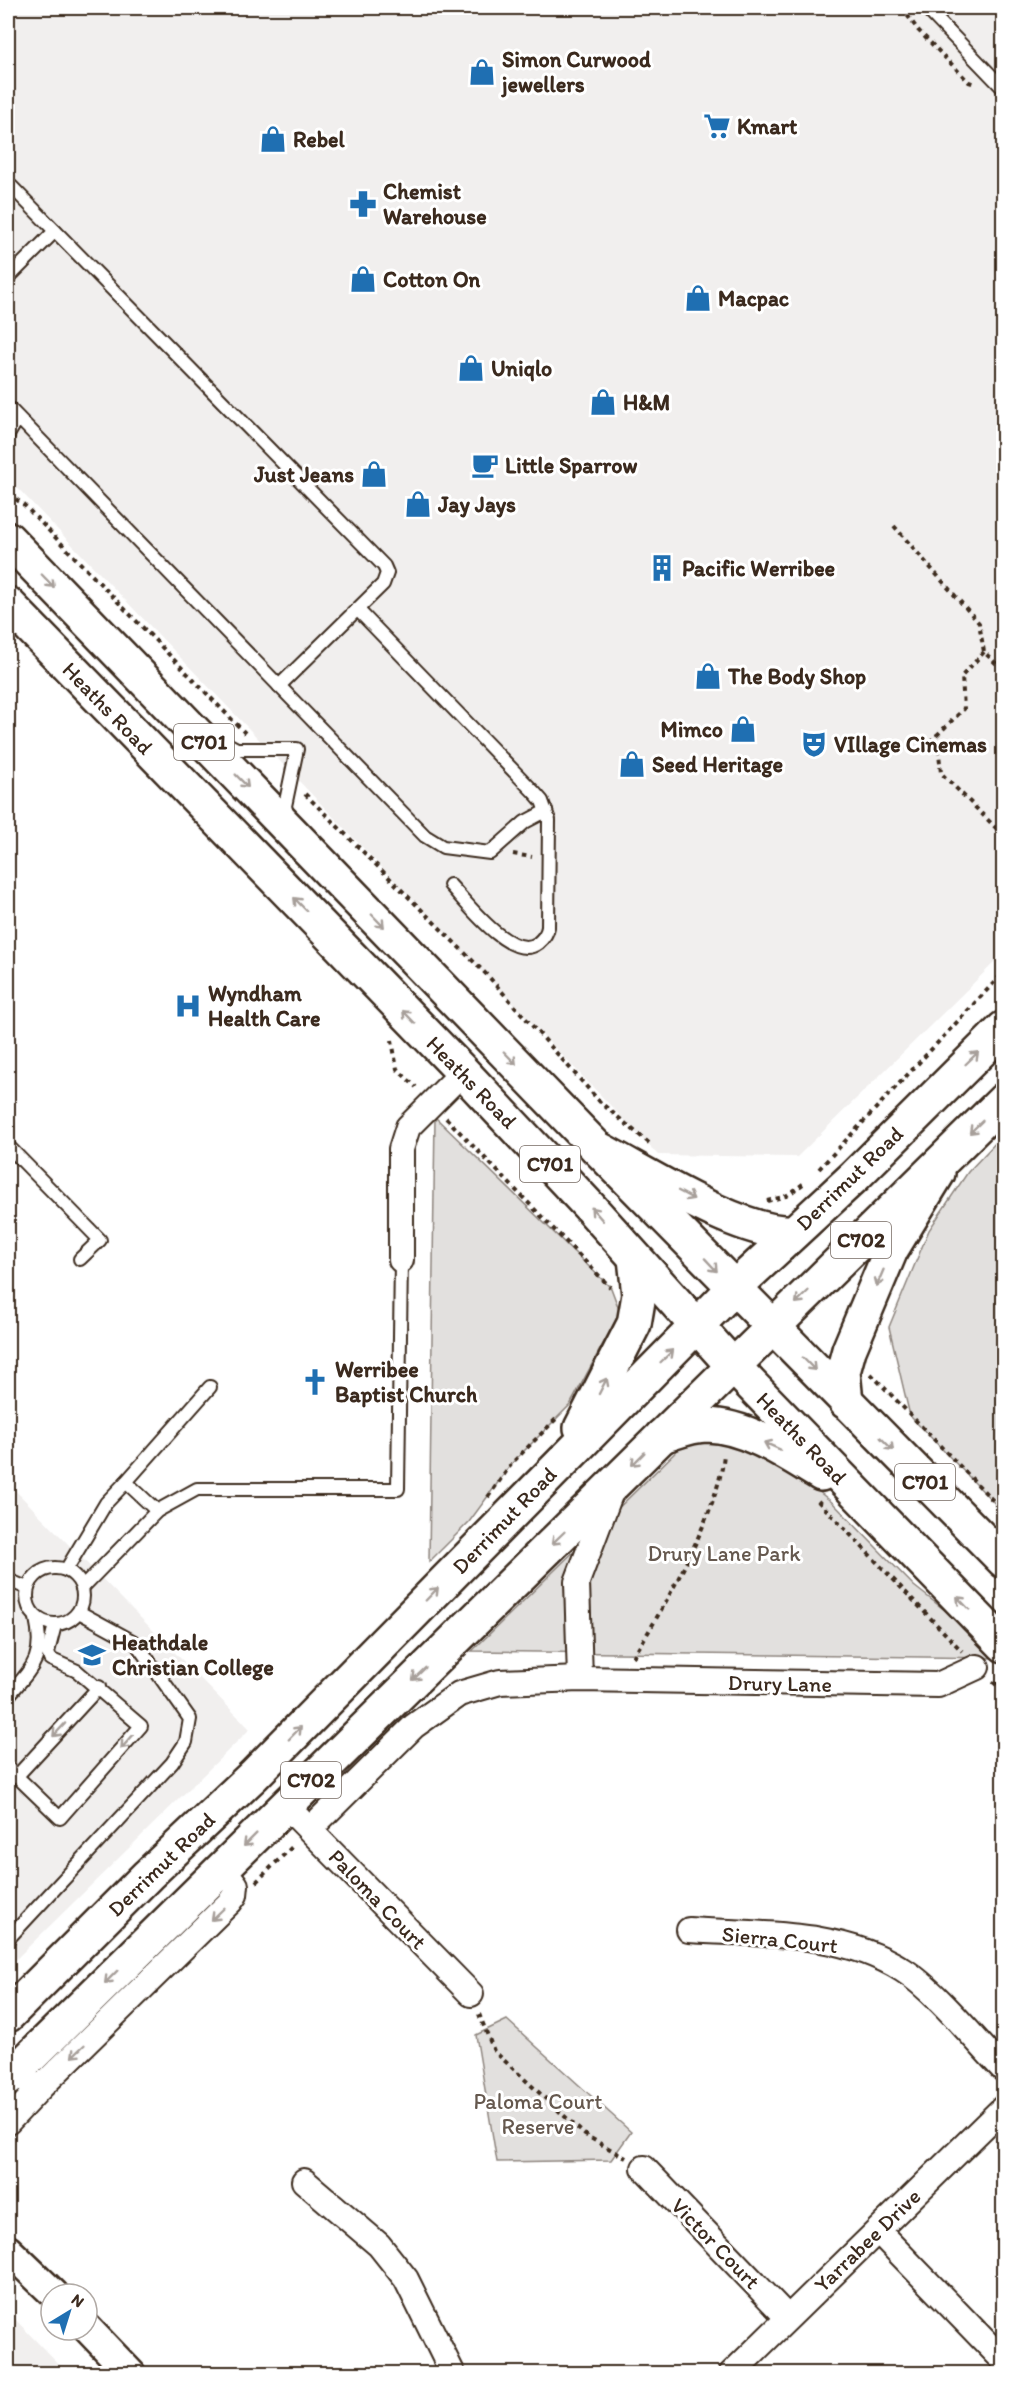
<svg xmlns="http://www.w3.org/2000/svg" width="1011" height="2381" viewBox="0 0 1011 2381" font-family="Itim,sans-serif">
	<style>
		.built { fill: #f1efee }
		.green { fill: #e2e0de; stroke: #8e857e; stroke-width: 1.5 }
		.lines { fill: none; stroke-linecap: round; stroke-linejoin: round }
		.service-casing { stroke: #3b2a1e; stroke-width: 16 }
		.minor-casing { stroke: #3b2a1e; stroke-width: 28 }
		.tertiary-casing { stroke: #3b2a1e; stroke-width: 33 }
		.primary-casing { stroke: #3b2a1e; stroke-width: 38 }
		.trunk-casing { stroke: #3b2a1e; stroke-width: 38 }
		.path { stroke: #3b2a1e; stroke-width: 4; stroke-dasharray: 4.5 4.5; stroke-linecap: butt }
		.service { stroke: #fff; stroke-width: 12 }
		.minor { stroke: #fff; stroke-width: 24 }
		.tertiary { stroke: #fff; stroke-width: 28 }
		.primary { stroke: #fff; stroke-width: 33 }
		.trunk { stroke: #fff; stroke-width: 33 }
		.oneway { stroke: #a79f9a }
		.labels { text-anchor: middle; stroke-width: 6; stroke-linejoin: round; paint-order: stroke }
		.shield { fill: #fff; stroke: #766a62; stroke-width: 1.5 }
		.shield-label { font-size: 21px; font-weight: bold; fill: #3b2a1e }
		.poi-label { font-size: 22px; font-weight: bold; fill: #3b2a1e; stroke: #fff; text-anchor: start }
		.street-label { font-size: 22px; fill: #3b2a1e; stroke: #fff }
		.park-label { font-size: 22px; fill: #65584e; stroke: #fff }
	</style>
	<rect width="100%" height="100%" fill="#fff"/>
	<filter id="ink" filterUnits="userSpaceOnUse"><feTurbulence type="fractalNoise" baseFrequency=".0167" numOctaves="2"/><feDisplacementMap in="SourceGraphic" scale="12" xChannelSelector="R" yChannelSelector="G"/><feConvolveMatrix kernelMatrix="1 2 1 2 8 2 1 2 1" color-interpolation-filters="sRGB"/></filter>
	<g filter="url(#ink)">
		<!-- built -->
		<g class="built">
			<path d="M8,8H1003V954L797,1157L658,1155L8,478Z"/>
			<path d="M8,1483L250,1729L8,1967Z"/>
			<path d="M8,2312L67,2373H8Z"/>
		</g>
		<!-- green -->
		<g class="green">
			<path d="M435,1117L611,1288L620,1312L570,1405L513,1462L469,1522L429,1562Z"/>
			<path d="M1003,1135V1512L910,1416L889,1327L929,1230L968,1172Z"/>
			<path d="M717,1437L798,1475L833,1503L914,1586L974,1633L997,1658L472,1651L687,1441Z"/>
			<path d="M507,2020L631,2132L611,2160L497,2162L476,2035Z"/>
		</g>
		<g class="lines">
			<defs>
				<g id="service">
					<path d="M926,8L1004,89"/>
					<path d="M8,183L384,566L387,573L383,584L279,686"/>
					<path d="M8,278L55,231"/>
					<path d="M8,407L425,836L443,847L490,853L525,822L546,811"/>
					<path d="M8,435L18,418"/>
					<path d="M358,610L535,793L542,801L549,820L548,927C547,934 544,938 538,943C512,963 467,903 450,885"/>
					<path d="M216,738L237,749H297L285,806L288,817"/>
					<path d="M8,1146L100,1240L80,1259"/>
					<path d="M126,1482L210,1387"/>
					<circle cx="55" cy="1596" r="28"/>
					<path d="M66,1570L106,1503L126,1482L157,1511"/>
					<path d="M8,1580L27,1588"/>
					<path d="M82,1588L157,1511L197,1489H398L401,1260"/>
					<path d="M8,1696C32,1668 45,1658 36,1618"/>
					<path d="M8,1768L60,1818L141,1726L77,1671L50,1659L48,1652L55,1625"/>
					<path d="M16,1777L99,1687"/>
					<path d="M8,1939L172,1763L186,1742L190,1719L136,1643L79,1612"/>
				</g>
				<g id="minor">
					<path d="M401,1260V1149L408,1127L463,1072"/>
					<path d="M580,1679L577,1582L611,1492"/>
					<path d="M298,1818L471,1994"/>
					<path d="M310,1829L414,1726L459,1694L500,1682L580,1679L938,1685L977,1667"/>
					<path d="M689,1930C761,1935 840,1930 903,1970C935,1990 976,2041 1004,2070"/>
					<path d="M13,2074L40,2088L230,1902L235,1895L236,1885L223,1868"/>
					<path d="M8,2122L40,2088"/>
					<path d="M644,2168L787,2317"/>
					<path d="M304,2181L379,2245L406,2279L453,2374"/>
					<path d="M878,2231L1004,2361"/>
					<path d="M731,2374L1004,2107"/>
				</g>
				<g id="tertiary">
					<path d="M8,2250L54,2294"/>
					<path d="M87,2328L131,2374"/>
				</g>
				<g id="primary">
					<path d="M8,539L597,1148L1004,1561"/>
					<path d="M8,604L463,1072L588,1205L733,1366L1004,1645"/>
					<path d="M846,1402L843,1372L849,1350L891,1250L938,1173"/>
					<path d="M662,1436C676,1432 691,1425 707,1425C747,1426 788,1454 821,1474"/>
				</g>
				<g id="trunk">
					<path d="M597,1148C645,1173 742,1236 794,1232"/>
					<path d="M581,1428L634,1324L639,1295L635,1258"/>
					<path d="M8,2015L148,1875L254,1775L734,1288L855,1176L1004,1028"/>
					<path d="M8,2079L1004,1100"/>
				</g>
			</defs>
			<!-- service casing -->
			<use href="#service" class="service-casing"/>
			<!-- minor casing -->
			<use href="#minor" class="minor-casing"/>
			<!-- tertiary casing -->
			<use href="#tertiary" class="tertiary-casing"/>
			<!-- primary casing -->
			<use href="#primary" class="primary-casing"/>
			<!-- trunk casing -->
			<use href="#trunk" class="trunk-casing"/>
			<!-- path -->
			<g class="path">
				<path d="M902,8L918,30L969,82L975,84"/>
				<path d="M8,494L23,504L245,733"/>
				<path d="M894,526L979,623L984,652L1004,671"/>
				<path d="M984,652L962,676L964,709L937,735L941,773L1004,836"/>
				<path d="M923,748L937,735"/>
				<path d="M305,794L488,976L601,1103L649,1143"/>
				<path d="M513,854L532,857"/>
				<path d="M392,1040L397,1069L416,1087"/>
				<path d="M446,1118L610,1287"/>
				<path d="M819,1169L1004,972"/>
				<path d="M767,1201L786,1196L803,1184"/>
				<path d="M871,1374L1004,1512"/>
				<path d="M488,1497L513,1462L556,1419"/>
				<path d="M818,1501L962,1651"/>
				<path d="M633,1657C664,1608 719,1511 724,1454"/>
				<path d="M993,1682L1004,1691"/>
				<path d="M256,1882L294,1845"/>
				<path d="M479,2014L494,2051L585,2135L626,2158"/>
			</g>
			<!-- service -->
			<use href="#service" class="service"/>
			<!-- minor -->
			<use href="#minor" class="minor"/>
			<!-- tertiary -->
			<use href="#tertiary" class="tertiary"/>
			<!-- primary -->
			<use href="#primary" class="primary"/>
			<!-- trunk -->
			<use href="#trunk" class="trunk"/>
		</g>
		<!-- one-way arrows -->
		<defs><path id="oneway-shaft" d="M-6 0H5M1.5-3L5.5 0L1.5 3" fill="none" stroke-width="1.6" stroke-linecap="round" stroke-linejoin="round" transform="scale(1.5)"/></defs>
		<g class="oneway">
			<use href="#oneway-shaft" transform="translate(48 581) rotate(46)"/>
			<use href="#oneway-shaft" transform="translate(242 781) rotate(45)"/>
			<use href="#oneway-shaft" transform="translate(300 904) rotate(-134)"/>
			<use href="#oneway-shaft" transform="translate(378 921) rotate(46)"/>
			<use href="#oneway-shaft" transform="translate(409 1017) rotate(-134)"/>
			<use href="#oneway-shaft" transform="translate(510 1058) rotate(46)"/>
			<use href="#oneway-shaft" transform="translate(972 1058) rotate(-44)"/>
			<use href="#oneway-shaft" transform="translate(976 1127) rotate(136)"/>
			<use href="#oneway-shaft" transform="translate(686 1195) rotate(28)"/>
			<use href="#oneway-shaft" transform="translate(597 1214) rotate(-131)"/>
			<use href="#oneway-shaft" transform="translate(711 1265) rotate(47)"/>
			<use href="#oneway-shaft" transform="translate(880 1278) rotate(113)"/>
			<use href="#oneway-shaft" transform="translate(802 1297) rotate(136)"/>
			<use href="#oneway-shaft" transform="translate(667 1356) rotate(-44)"/>
			<use href="#oneway-shaft" transform="translate(809 1364) rotate(46)"/>
			<use href="#oneway-shaft" transform="translate(603 1386) rotate(-63)"/>
			<use href="#oneway-shaft" transform="translate(887 1444) rotate(45)"/>
			<use href="#oneway-shaft" transform="translate(772 1446) rotate(-156)"/>
			<use href="#oneway-shaft" transform="translate(638 1459) rotate(135)"/>
			<use href="#oneway-shaft" transform="translate(558 1538) rotate(136)"/>
			<use href="#oneway-shaft" transform="translate(432 1594) rotate(-46)"/>
			<use href="#oneway-shaft" transform="translate(963 1603) rotate(-134)"/>
			<use href="#oneway-shaft" transform="translate(419 1674) rotate(136)"/>
			<use href="#oneway-shaft" transform="translate(59 1730) rotate(133)"/>
			<use href="#oneway-shaft" transform="translate(295 1733) rotate(-46)"/>
			<use href="#oneway-shaft" transform="translate(127 1742) rotate(132)"/>
			<use href="#oneway-shaft" transform="translate(250 1840) rotate(135)"/>
			<use href="#oneway-shaft" transform="translate(218 1914) rotate(136)"/>
			<use href="#oneway-shaft" transform="translate(111 1977) rotate(135)"/>
			<use href="#oneway-shaft" transform="translate(78 2051) rotate(136)"/>
		</g>
	</g>
	<!-- icons -->
	<defs>
		<symbol id="shop-bare" viewBox="-9 -9 18 18"><path d="M-5-2.5h2.3a2.7 3.5 0 0 1 5.4 0H5L5.5 6h-11ZM-1.5-2.5h3a1.5 2.3 0 0 0-3 0Z" fill="#1f6fb2" stroke="#fff" stroke-width="2.5" paint-order="stroke"/></symbol>
		<symbol id="supermarket-bare" viewBox="-9 -9 18 18"><path d="M-6-5.5h2.5l.6 2H6L4.5 2H-2.5L-4.4-4H-6ZM-1.5 3.2a1.3 1.3 0 1 0 .1 0ZM3 3.2a1.3 1.3 0 1 0 .1 0Z" fill="#1f6fb2" stroke="#fff" stroke-width="2.5" paint-order="stroke"/></symbol>
		<symbol id="pharmacy-bare" viewBox="-9 -9 18 18"><path d="M-2-6h4v4h4v4h-4v4h-4v-4h-4v-4h4Z" fill="#1f6fb2" stroke="#fff" stroke-width="2.5" paint-order="stroke"/></symbol>
		<symbol id="cafe-bare" viewBox="-9 -9 18 18"><path d="M-5.5-4.5H6V0H3Q3 3.5 0 3.5H-2.5Q-5.5 3.5-5.5 0ZM3-3.2v2h1.7v-2ZM-6 4.5H4V6H-6Z" fill="#1f6fb2" stroke="#fff" stroke-width="2.5" paint-order="stroke"/></symbol>
		<symbol id="building-bare" viewBox="-9 -9 18 18"><path d="M-4-6H4V6H1V3H-1V6H-4ZM-2.5-4.3h1.7v1.8h-1.7ZM.8-4.3h1.7v1.8H.8ZM-2.5-1h1.7V.8h-1.7ZM.8-1h1.7V.8H.8Z" fill="#1f6fb2" stroke="#fff" stroke-width="2.5" paint-order="stroke"/></symbol>
		<symbol id="theatre-bare" viewBox="-9 -9 18 18"><path d="M-5-5.5Q0-4 5-5.5V0Q5 5 0 6Q-5 5-5 0ZM-3.3-2.5H-1v1.5H-3.3ZM1-2.5H3.3v1.5H1ZM-2.8 1Q0 5.5 2.8 1Z" fill="#1f6fb2" stroke="#fff" stroke-width="2.5" paint-order="stroke"/></symbol>
		<symbol id="hospital-bare" viewBox="-9 -9 18 18"><path d="M-5-5h3v3.5h4V-5h3V5h-3V1.5h-4V5h-3Z" fill="#1f6fb2" stroke="#fff" stroke-width="2.5" paint-order="stroke"/></symbol>
		<symbol id="church-bare" viewBox="-9 -9 18 18"><path d="M-1.2-6h2.4v3.5h3.3v2.4h-3.3V6h-2.4V-.1h-3.3v-2.4h3.3Z" fill="#1f6fb2" stroke="#fff" stroke-width="2.5" paint-order="stroke"/></symbol>
		<symbol id="school-bare" viewBox="-9 -9 18 18"><path d="M0-5L7-2L0 1L-7-2ZM-4 1L0 2.5L4 1V4Q0 6-4 4Z" fill="#1f6fb2" stroke="#fff" stroke-width="2.5" paint-order="stroke"/></symbol>
	</defs>
	<g fill-rule="evenodd">
		<use href="#shop-bare" x="463" y="53" width="38" height="38"/>
		<use href="#supermarket-bare" x="698" y="107" width="38" height="38"/>
		<use href="#shop-bare" x="254" y="120" width="38" height="38"/>
		<use href="#pharmacy-bare" x="344" y="185" width="38" height="38"/>
		<use href="#shop-bare" x="344" y="260" width="38" height="38"/>
		<use href="#shop-bare" x="679" y="279" width="38" height="38"/>
		<use href="#shop-bare" x="452" y="349" width="38" height="38"/>
		<use href="#shop-bare" x="584" y="383" width="38" height="38"/>
		<use href="#cafe-bare" x="466" y="446" width="38" height="38"/>
		<use href="#shop-bare" x="355" y="455" width="38" height="38"/>
		<use href="#shop-bare" x="399" y="485" width="38" height="38"/>
		<use href="#building-bare" x="643" y="549" width="38" height="38"/>
		<use href="#shop-bare" x="689" y="657" width="38" height="38"/>
		<use href="#shop-bare" x="724" y="710" width="38" height="38"/>
		<use href="#theatre-bare" x="795" y="725" width="38" height="38"/>
		<use href="#shop-bare" x="613" y="745" width="38" height="38"/>
		<use href="#hospital-bare" x="169" y="987" width="38" height="38"/>
		<use href="#church-bare" x="296" y="1363" width="38" height="38"/>
		<use href="#school-bare" x="73" y="1636" width="38" height="38"/>
	</g>
	<g class="labels">
		<!-- shield labels -->
		<g class="shield">
			<rect x="174" y="724" width="60" height="36" rx="4.5"/>
			<rect x="520" y="1146" width="60" height="36" rx="4.5"/>
			<rect x="831" y="1222" width="60" height="36" rx="4.5"/>
			<rect x="895" y="1464" width="60" height="36" rx="4.5"/>
			<rect x="281" y="1762" width="60" height="36" rx="4.5"/>
		</g>
		<g class="shield-label">
			<text x="204" y="749">C701</text>
			<text x="550" y="1171">C701</text>
			<text x="861" y="1247">C702</text>
			<text x="925" y="1489">C701</text>
			<text x="311" y="1787">C702</text>
		</g>
		<!-- poi labels -->
		<g class="poi-label">
			<text x="502" y="67">Simon Curwood<tspan x="502" dy="25">jewellers</tspan></text>
			<text x="737" y="134">Kmart</text>
			<text x="293" y="147">Rebel</text>
			<text x="383" y="199">Chemist<tspan x="383" dy="25">Warehouse</tspan></text>
			<text x="383" y="287">Cotton On</text>
			<text x="718" y="306">Macpac</text>
			<text x="491" y="376">Uniqlo</text>
			<text x="623" y="410">H&amp;M</text>
			<text x="505" y="473">Little Sparrow</text>
			<text x="354" y="482" text-anchor="end">Just Jeans</text>
			<text x="438" y="512">Jay Jays</text>
			<text x="682" y="576">Pacific Werribee</text>
			<text x="728" y="684">The Body Shop</text>
			<text x="723" y="737" text-anchor="end">Mimco</text>
			<text x="834" y="752">VIllage Cinemas</text>
			<text x="652" y="772">Seed Heritage</text>
			<text x="208" y="1001">Wyndham<tspan x="208" dy="25">Health Care</tspan></text>
			<text x="335" y="1377">Werribee<tspan x="335" dy="25">Baptist Church</tspan></text>
			<text x="112" y="1650">Heathdale<tspan x="112" dy="25">Christian College</tspan></text>
		</g>
		<!-- street labels -->
		<g class="street-label">
			<text transform="translate(108 708) rotate(46)" y="8">Heaths Road</text>
			<text transform="translate(472 1082) rotate(46)" y="8">Heaths Road</text>
			<text transform="translate(849 1178) rotate(-44)" y="8">Derrimut Road</text>
			<text transform="translate(802 1438) rotate(46)" y="8">Heaths Road</text>
			<text transform="translate(504 1520) rotate(-46)" y="8">Derrimut Road</text>
			<text transform="translate(780 1683) rotate(1)" y="8">Drury Lane</text>
			<text transform="translate(161 1864) rotate(-44)" y="8">Derrimut Road</text>
			<text transform="translate(378 1899) rotate(46)" y="8">Paloma Court</text>
			<text transform="translate(780 1939) rotate(6)" y="8">Sierra Court</text>
			<text transform="translate(867 2240) rotate(-44)" y="8">Yarrabee Drive</text>
			<text transform="translate(716 2243) rotate(46)" y="8">Victor Court</text>
		</g>
		<!-- park labels -->
		<g class="park-label">
			<text x="724" y="1561">Drury Lane Park</text>
			<text x="538" y="2109">Paloma Court<tspan x="538" dy="25">Reserve</tspan></text>
		</g>
	</g>
	<!-- margin -->
	<rect width="1011" height="2381" fill="none" stroke="#fff" stroke-width="30"/>
	<rect x="15" y="15" width="981" height="2351" fill="none" stroke="#3b2a1e" stroke-width="2" filter="url(#ink)"/>
	<!-- north arrow -->
	<g transform="translate(69 2312) rotate(38)"><circle r="28" fill="#ffffff" stroke="#b1aaa5" stroke-width="1.5"/>
	<path d="M0-4.5L10 22L0 15L-10 22Z" fill="#1f6fb2"/>
	<text y="-9" font-size="16" font-weight="bold" text-anchor="middle" fill="#3b2a1e">N</text>
	</g>
</svg>
